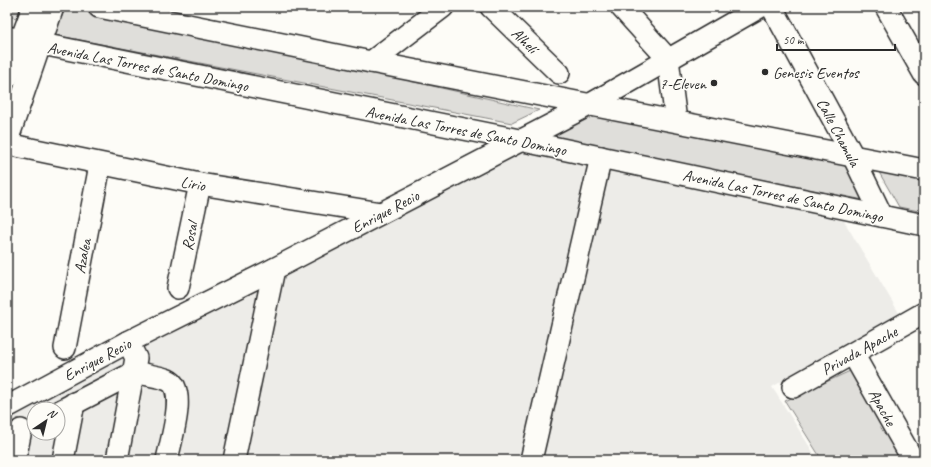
<svg xmlns="http://www.w3.org/2000/svg" width="931" height="467" viewBox="0 0 931 467" font-family="Caveat,sans-serif">
	<style>
		.built { fill: #edece8; fill-rule: evenodd }
		.green { fill: #dfdeda; stroke: #858482 }
		.lines { fill: none; stroke-linecap: round; stroke-linejoin: round }
		.minor-casing { stroke: #2b2b2b; stroke-width: 24 }
		.minor { stroke: #fdfcf7; stroke-width: 21 }
		.poi-dot { fill: #2b2b2b; stroke: #fdfcf7; stroke-width: 1.5 }
		.labels { text-anchor: middle; stroke-width: 3.5; stroke-linejoin: round; paint-order: stroke }
		.street-label { font-size: 16px; fill: #2b2b2b; stroke: #fdfcf7 }
		.poi-label { font-size: 16px; fill: #2b2b2b; stroke: #fdfcf7; text-anchor: start }
	</style>
	<rect width="100%" height="100%" fill="#fdfcf7"/>
	<filter id="ink" filterUnits="userSpaceOnUse"><feTurbulence type="fractalNoise" baseFrequency=".025" numOctaves="2"/><feDisplacementMap in="SourceGraphic" scale="8" xChannelSelector="R" yChannelSelector="G"/><feConvolveMatrix kernelMatrix="1 2 1 2 8 2 1 2 1" color-interpolation-filters="sRGB"/></filter>
	<g filter="url(#ink)">
		<!-- built -->
		<path class="built" d="M521,149L586,166L841,216L899,313L772,387L818,460H7V419ZM34,409H58V433H34Z"/>
		<!-- green -->
		<g class="green">
			<path d="M7,7H29L22,19L7,16Z"/>
			<path d="M66,7H82L539,110L512,123L54,35Z"/>
			<path d="M593,111L853,160L874,202L542,136Z"/>
			<path d="M876,167L924,177V212L899,207Z"/>
			<path d="M850,371L901,460H822L785,401Z"/>
		</g>
		<g class="lines">
			<defs>
				<g id="minor">
					<path d="M99,7L371,62L924,170"/>
					<path d="M491,7L559,73"/>
					<path d="M621,7L668,59L676,121"/>
					<path d="M772,7L853,156L882,216"/>
					<path d="M886,7L924,74"/>
					<path d="M7,37L519,140L924,225"/>
					<path d="M371,62L443,7"/>
					<path d="M7,78L33,7"/>
					<path d="M7,141L53,7"/>
					<path d="M7,144L200,184L381,213"/>
					<path d="M178,288L200,184"/>
					<path d="M65,348L100,165"/>
					<path d="M853,354L913,460"/>
					<path d="M793,387L924,313"/>
					<path d="M7,407L128,342L274,269L589,105L760,7"/>
					<path d="M58,412L135,372C146,375 158,376 168,380C188,389 170,443 167,460"/>
					<path d="M15,460L21,430"/>
					<path d="M63,460L74,403"/>
					<path d="M117,460L136,358L128,342"/>
					<path d="M234,460L274,269"/>
					<path d="M531,460L601,157"/>
				</g>
			</defs>
			<!-- minor casing -->
			<use href="#minor" class="minor-casing"/>
			<!-- minor -->
			<use href="#minor" class="minor"/>
		</g>
	</g>
	<!-- markers -->
	<g class="poi-dot">
		<circle cx="765" cy="72" r="4"/>
		<circle cx="714" cy="83" r="4"/>
	</g>
	<g class="labels">
		<!-- street labels -->
		<g class="street-label">
			<text transform="translate(525 40) rotate(44)" y="6">Alhelí</text>
			<text transform="translate(148 66) rotate(11)" y="6">Avenida Las Torres de Santo Domingo</text>
			<text transform="translate(466 130) rotate(11)" y="6">Avenida Las Torres de Santo Domingo</text>
			<text transform="translate(839 132) rotate(62)" y="6">Calle Chamula</text>
			<text transform="translate(193 183) rotate(10)" y="6">Lirio</text>
			<text transform="translate(783 195) rotate(12)" y="6">Avenida Las Torres de Santo Domingo</text>
			<text transform="translate(385 211) rotate(-28)" y="6">Enrique Recio</text>
			<text transform="translate(189 236) rotate(-78)" y="6">Rosal</text>
			<text transform="translate(82 256) rotate(-79)" y="6">Azalea</text>
			<text transform="translate(859 350) rotate(-29)" y="6">Privada Apache</text>
			<text transform="translate(97 359) rotate(-28)" y="6">Enrique Recio</text>
			<text transform="translate(883 407) rotate(61)" y="6">Apache</text>
		</g>
		<!-- poi labels -->
		<g class="poi-label">
			<text x="773" y="78">Genesis Eventos</text>
			<text x="706" y="89" text-anchor="end">7-Eleven</text>
		</g>
	</g>
	<!-- margin -->
	<rect width="931" height="467" fill="none" stroke="#fdfcf7" stroke-width="24"/>
	<rect x="12" y="12" width="907" height="443" fill="none" stroke="#2b2b2b" stroke-width="1.5" filter="url(#ink)"/>
	<!-- north arrow -->
	<g transform="translate(46 421) rotate(35)"><circle r="19" fill="#fdfcf7" stroke="#a9a8a5"/>
	<path d="M0-3L7 15L0 10L-7 15Z" fill="#2b2b2b"/>
	<text y="-6" font-size="11" font-weight="bold" text-anchor="middle" fill="#2b2b2b">N</text>
	</g>
	<!-- scale -->
	<path d="M777 44v6h118v-6" fill="none" stroke="#2b2b2b" stroke-width="2"/>
	<text x="783" y="44" font-size="12" fill="#2b2b2b" stroke="#fdfcf7" stroke-width="3" paint-order="stroke">50 m</text>
</svg>
